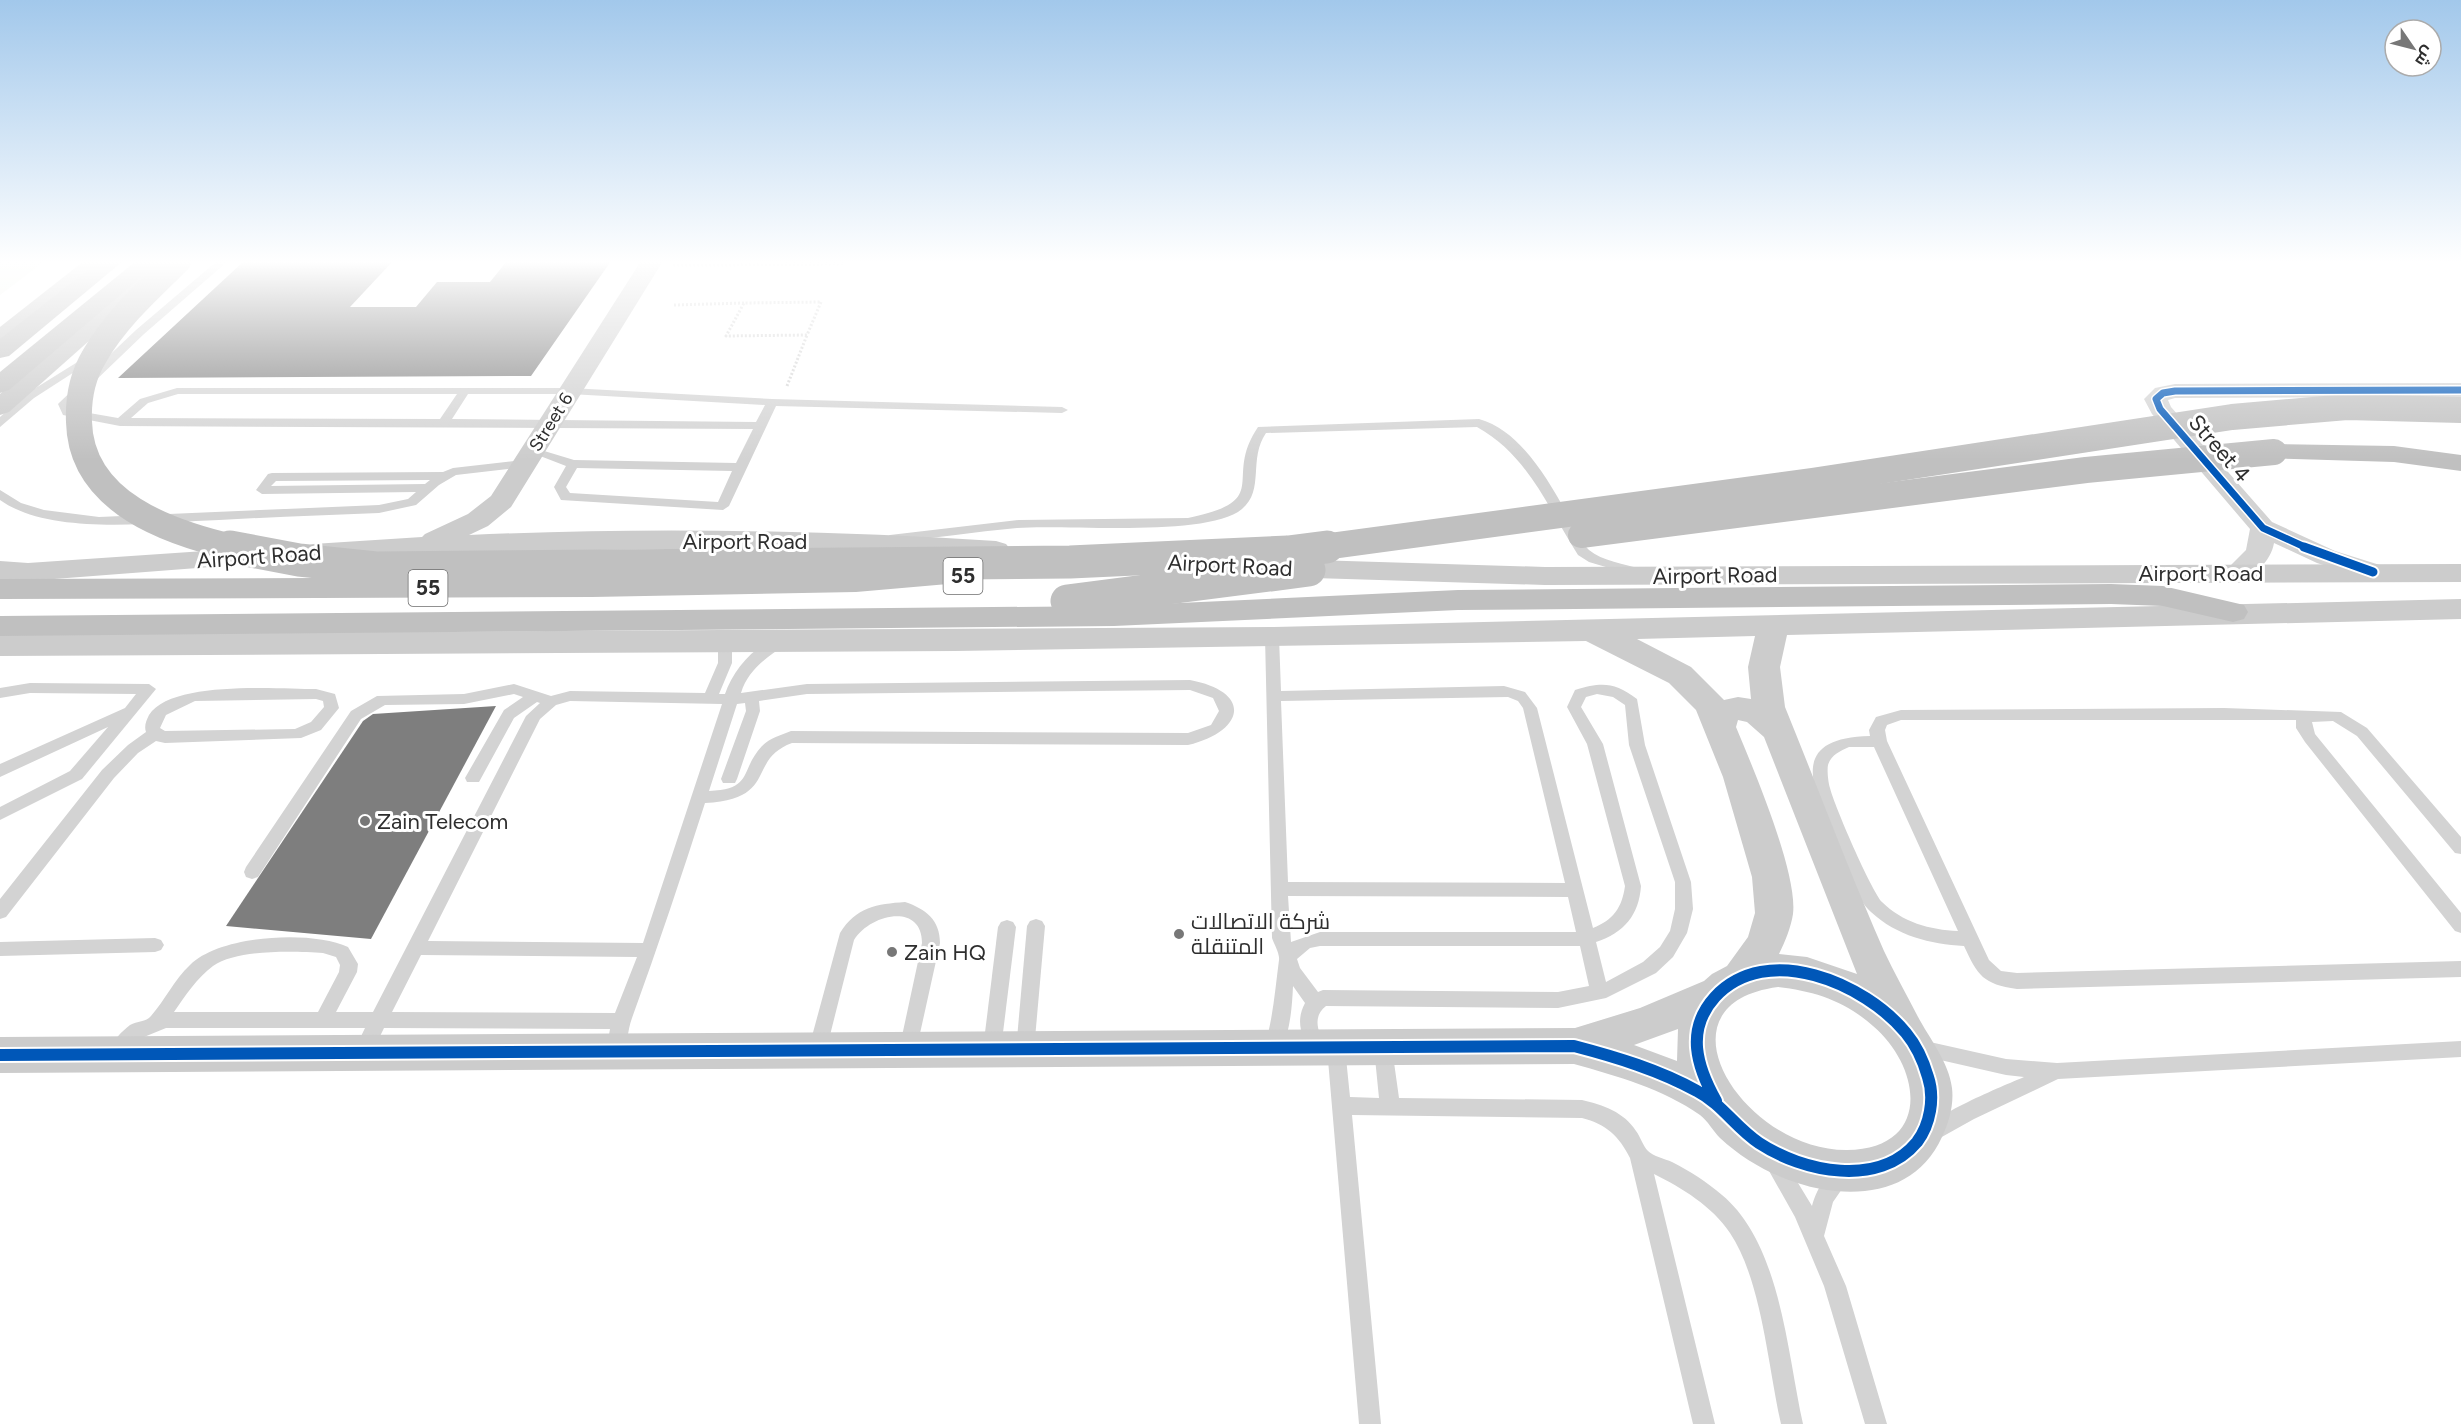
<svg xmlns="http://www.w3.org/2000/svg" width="2461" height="1424" viewBox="0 0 2461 1424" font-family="Figtree,Cairo,sans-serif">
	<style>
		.green { fill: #f0f4ec }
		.building { fill: #7e7e7e }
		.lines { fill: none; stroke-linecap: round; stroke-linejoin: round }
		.path { stroke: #d3d3d3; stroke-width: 3; stroke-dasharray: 2 2; stroke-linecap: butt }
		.lane { fill: #d3d3d3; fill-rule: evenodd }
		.street { fill: #d3d3d3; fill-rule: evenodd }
		.secondary { fill: #ccc; fill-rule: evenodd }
		.primary { fill: #c6c6c6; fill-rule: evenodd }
		.highway { fill: #c0c0c0; fill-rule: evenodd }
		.highway-bridge-far1 { stroke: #c0c0c0; stroke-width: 26 }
		.highway-bridge { stroke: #c0c0c0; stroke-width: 33 }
		.cycleway-far2-casing { stroke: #fff; stroke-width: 10 }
		.cycleway-far1-casing { stroke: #fff; stroke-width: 13 }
		.cycleway-casing { stroke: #fff; stroke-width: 16 }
		.cycleway-far2 { stroke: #0057b8; stroke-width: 7 }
		.cycleway-far1 { stroke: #0057b8; stroke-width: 9 }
		.cycleway { stroke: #0057b8; stroke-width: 12 }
		.poi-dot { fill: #777; stroke: #fff; stroke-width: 2 }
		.labels { text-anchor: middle; stroke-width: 6; stroke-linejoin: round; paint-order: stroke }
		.far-street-label { font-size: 18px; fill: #2e2e2e; stroke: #fff }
		.shield { fill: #fff; stroke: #6d6d6d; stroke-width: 1.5 }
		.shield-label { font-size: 21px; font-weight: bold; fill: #2e2e2e }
		.street-label { font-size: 22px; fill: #2e2e2e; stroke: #fff }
		.poi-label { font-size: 22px; fill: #2e2e2e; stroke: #fff; text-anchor: start }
	</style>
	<rect width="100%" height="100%" fill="#fff"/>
	<!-- green -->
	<path class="green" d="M0,261H45L0,295Z"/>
	<!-- building -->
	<g class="building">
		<path d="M244,261H393L350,307H416L437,282H490L507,261H611L531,376L118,378Z"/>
		<path d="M496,706L371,939L226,926L363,721L373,714Z"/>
	</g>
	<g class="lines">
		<!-- path -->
		<g class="path">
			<path d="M673,265L844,264"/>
			<path d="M821,302L807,335L726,336L744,303Z"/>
			<path d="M674,305L744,303"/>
			<path d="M787,386L807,335"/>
		</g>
		<!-- lane -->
		<g class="lane">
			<path d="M217,261H228L144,334L70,405L72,410L118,418L140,399L177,388H570L772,399L1062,407L1068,410L1062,413L776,406L729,506L723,510L561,500L554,487L566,466L535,454L541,450L574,460L736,463L753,429L120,426L63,415L58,404L60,402L136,330ZM178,394H457L440,419L131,418L148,403ZM468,394H570L765,405L756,422L452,419ZM577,468L732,471L718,502L570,493L566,487Z"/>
			<path d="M92,353L98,356L96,358L34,398L0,427V417L26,394Z"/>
			<path d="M1479,419C1522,431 1550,483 1570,519C1576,528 1581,543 1589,550C1602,561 1625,564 1641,569L1643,572L1641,575L1636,576L1589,562L1578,555C1548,508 1528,455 1477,427L1266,433C1248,459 1265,490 1242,509C1207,538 1067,524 1017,528C975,532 932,538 890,543L883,539L890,535L1019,520L1188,518C1275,500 1222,480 1258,427Z"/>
			<path d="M531,459L537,463L535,466L456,475L439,485L416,505L379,513C326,515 272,517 219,520C157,522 52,537 0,500V490L21,503L44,510L99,517L379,505L408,499L416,492L262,494L256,490L268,474L272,473L443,472L453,468ZM430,480L425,484L271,486L276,481Z"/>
			<path d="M1272,632L1279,637L1281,691L1504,686L1525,692L1537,708L1593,928C1613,920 1622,908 1625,886L1587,744L1567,707L1575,690C1602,682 1614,682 1637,699L1645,745L1691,882L1693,909L1687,933L1673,957L1656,973L1606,998L1558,1008L1326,1006C1311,1018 1319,1033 1326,1048L1324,1054L1317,1056L1310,1054C1302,1035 1295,1022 1305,1003L1293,986C1292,1009 1290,1032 1280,1054L1273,1056L1266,1054L1264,1048C1273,1020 1275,990 1279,960C1280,954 1274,944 1272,938L1265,637ZM1597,694L1613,697L1625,705L1629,745L1675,882V909L1670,931L1660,947L1643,962L1606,982L1596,942C1624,933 1639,915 1641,886L1603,744L1581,707L1586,697ZM1508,697L1518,701L1523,708L1565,883L1288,882L1281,701ZM1288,896L1568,897L1576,932H1320L1291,942ZM1320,946H1580L1589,986L1558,992L1323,990L1318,992L1300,968L1297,959L1310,948Z"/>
			<path d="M725,636L732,641V663L719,694H725C733,670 755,644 780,637L787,642L785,645C766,658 748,670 741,693L807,684L1190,680C1253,692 1245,731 1188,745L792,743C746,760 779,799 705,803C682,875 658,946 632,1018C627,1031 628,1045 622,1058L615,1060L608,1058L606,1052L610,1029L384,1028L370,1057L363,1059L356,1057L354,1051L365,1028H166L144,1037L125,1055L118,1057L111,1055L109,1049C113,1041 122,1031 130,1025C137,1021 146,1022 151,1016C165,1000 174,980 190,965C220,935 311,930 348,947L358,964L357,972L336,1012H373L526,716L540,703L537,702L514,718L479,782H467L465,778L504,710L523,697L514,694L464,704L385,705L361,719L258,877L252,879L246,877L244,872L246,867L351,711L377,696L464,694L514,684L551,696L570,691L705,693L718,663V641ZM1190,690L1213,698L1219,711L1211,725L1188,733L791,731C781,735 770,738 762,746C739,771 754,789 709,791L737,704L745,703L746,711L721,779L723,783H735L737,779L760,711L759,701L807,694ZM570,701L722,704L643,943L428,941L540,719L556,705ZM323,953L336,957L340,965L339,972L318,1012H174C185,996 197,978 213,966C237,949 294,951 323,953ZM421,955L637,957L615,1013L392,1012Z"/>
			<path d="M30,683L149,684L156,689L82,779L0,820V807L70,771L108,727L0,777V764L125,708L136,694L30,693L0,698V688Z"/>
			<path d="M316,689L335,694L339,708L321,730L301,738L165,743L156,741L138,753L114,778L6,917L0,919V899L102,770L128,745L146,732C144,726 146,721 149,715C171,680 278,689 316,689ZM316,699L323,701L324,707L311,722L295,729L165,731L160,728L166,715L195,701Z"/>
			<path d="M2224,708L2341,712L2367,728L2461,837V854L2455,853L2357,736L2333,721L2312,722L2315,734L2461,913V933L2455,931L2305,742L2296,728V720H1901L1887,725L1885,730L1887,741L1989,960L2001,971L2017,973L2461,961V977L2017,989C1983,984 1978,976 1964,946C1930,944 1897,936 1871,912C1856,899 1846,865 1838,847C1816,794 1782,738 1870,736L1869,730L1876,717L1901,710ZM1849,747H1874L1958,931C1930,930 1902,922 1882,902C1871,890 1834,805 1830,788C1828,782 1827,770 1828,765C1831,755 1840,751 1849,747Z"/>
			<path d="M905,902C926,909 940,920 940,943L915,1056L908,1058L901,1056L899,1050L922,943C922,902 870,914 854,940L826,1051L824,1057L817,1059L810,1057L808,1051L840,933C856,907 877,904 905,902Z"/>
			<path d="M1036,919L1042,921L1045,926L1034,1050L1032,1056L1025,1058L1018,1056L1016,1050L1027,926L1030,921Z"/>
			<path d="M1007,920L1013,922L1016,927L1001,1049L999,1055L992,1057L985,1055L983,1049L998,927L1001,922Z"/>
			<path d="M155,938L161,940L164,945L161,950L155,952L0,956V942Z"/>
			<path d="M1336,1040L1343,1042L1345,1048L1350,1097L1379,1098L1374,1048L1376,1042L1383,1040L1390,1042L1392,1048L1399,1098L1582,1100C1603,1105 1624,1112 1636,1131C1640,1136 1643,1146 1648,1151C1653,1156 1665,1159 1672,1162C1690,1171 1707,1182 1722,1195C1781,1244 1787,1353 1803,1424H1781C1768,1367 1762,1281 1730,1233C1712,1206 1682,1188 1654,1174L1715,1424H1693L1630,1158C1619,1136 1606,1124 1582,1118L1352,1115L1381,1424H1359L1327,1048L1329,1042Z"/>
			<path d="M1921,1040L2006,1059L2057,1063L2461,1041V1057L2058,1079L1974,1119L1931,1143L1924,1140L1921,1134C1929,1116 2003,1086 2024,1077L2006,1075L1914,1054L1912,1048L1914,1042Z"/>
			<path d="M1774,1153L1781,1155L1812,1206C1816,1191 1826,1172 1841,1166L1848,1169L1851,1176L1833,1202L1824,1236L1846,1286L1887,1424H1865L1824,1286L1795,1217L1764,1162L1767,1155Z"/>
		</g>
		<!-- street -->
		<path class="street" d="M2461,383V397L2175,398L2168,400L2171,407L2272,522L2335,551L2383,566L2386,572L2383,578L2373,581L2317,563L2274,543C2271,563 2247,585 2226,579L2223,573L2246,550L2250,529L2152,414L2144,399L2155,388L2175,384Z"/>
		<!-- secondary -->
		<g class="secondary">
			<path d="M641,261H663L511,507L488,526L469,535C645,527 820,530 996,541L1006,544L1011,550L1006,556L996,559C768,544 541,547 313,562L303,559L298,553L303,547L313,544L422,537L425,534L468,514L491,496Z"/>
			<path d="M265,547L275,550L280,556L275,562L28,581L0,579V561L28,563Z"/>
			<path d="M1281,559L1545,567L2461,564V582L1545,585L1281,577L1271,575L1266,568L1271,561Z"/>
			<path d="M2461,599V619L1787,635L1780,667L1785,707C1818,788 1849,871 1884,951C1894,972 1906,994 1917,1015C1929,1038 1949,1062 1952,1088C1954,1105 1949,1122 1942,1137C1920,1186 1871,1198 1821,1189C1784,1182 1748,1164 1720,1138C1713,1131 1708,1121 1700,1115C1663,1089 1617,1076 1574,1064L0,1073V1037L1575,1028L1640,1008L1704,981L1712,974L1727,966L1748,937L1755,913L1752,877L1723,777L1696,710L1669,683L1586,641L955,651L0,656V634L1274,627ZM1755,636L1748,667L1751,699L1738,697L1724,700L1691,667L1637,639ZM1738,720L1747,722L1764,737L1857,974L1807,957L1779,954C1785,942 1791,927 1793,914C1798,873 1753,768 1736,727ZM1778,987C1814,991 1845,1001 1873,1026C1923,1069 1931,1149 1847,1150C1744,1151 1649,1004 1778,987ZM1678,1029L1677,1061L1634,1045Z"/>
		</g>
		<!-- primary -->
		<g class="primary">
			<path d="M84,261H108L8,344L0,346V327Z"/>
			<path d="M154,264L162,266L165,271L162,276L9,412L0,415V394L146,266Z"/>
		</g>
		<!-- highway -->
		<g class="highway">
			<path d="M99,261H123L9,356L0,358V339Z"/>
			<path d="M136,261H160L9,390L0,393V372Z"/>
			<path d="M2274,444L2394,446L2461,455V471L2394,462L2265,458L2261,452L2265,446Z"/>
			<path d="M937,568L948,570L952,577L948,584L856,592L592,597L0,599V579L592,577L856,572Z"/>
			<path d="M2111,584L2163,586L2244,605L2248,612L2244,619L2233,622L2163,606L2111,604L1458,610L1114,626L0,636V616L1114,606L1458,590Z"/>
		</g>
		<!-- highway-bridge-far1 -->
		<g class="highway-bridge-far1">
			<path d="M178,261C148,290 115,320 94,357C82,377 78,399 79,422C81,503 170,533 236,548"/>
			<path d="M1581,535L2086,470L2274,452"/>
			<path d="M1316,548L1813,481L2232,417L2347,407L2461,410"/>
		</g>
		<!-- highway-bridge -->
		<g class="highway-bridge">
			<path d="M230,547L299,560L376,568L1070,562L1288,552L1327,547"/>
			<path d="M1067,601L1309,570"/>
		</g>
		<defs>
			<path id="cycleway-far2" d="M2307,548L2263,528L2160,409L2156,399L2163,393L2175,391L2461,390"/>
			<path id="cycleway-far1" d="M2304,547L2373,572"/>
			<path id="cycleway" d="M0,1055L1574,1046C1616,1057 1659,1070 1697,1091C1722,1104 1736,1128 1759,1143C1803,1172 1879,1188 1917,1142C1930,1125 1935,1098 1928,1077C1924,1063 1916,1045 1906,1033C1865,983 1767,941 1715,997C1685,1030 1697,1067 1716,1101"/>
		</defs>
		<!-- cycleway-far2 casing -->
		<use href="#cycleway-far2" class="cycleway-far2-casing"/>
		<!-- cycleway-far1 casing -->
		<use href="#cycleway-far1" class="cycleway-far1-casing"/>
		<!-- cycleway casing -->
		<use href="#cycleway" class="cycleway-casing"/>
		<!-- cycleway-far2 -->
		<use href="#cycleway-far2" class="cycleway-far2"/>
		<!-- cycleway-far1 -->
		<use href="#cycleway-far1" class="cycleway-far1"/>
		<!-- cycleway -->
		<use href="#cycleway" class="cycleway"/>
	</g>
	<!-- sky -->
	<linearGradient id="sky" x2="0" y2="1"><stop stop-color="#a2c8eb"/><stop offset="0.57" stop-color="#fff"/><stop offset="1" stop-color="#fff" stop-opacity="0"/></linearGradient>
	<rect width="2461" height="460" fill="url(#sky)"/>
	<!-- markers -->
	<g class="poi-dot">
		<circle cx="365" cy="821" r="6"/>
		<circle cx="1179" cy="934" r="6"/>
		<circle cx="892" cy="952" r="6"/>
	</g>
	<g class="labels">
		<!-- far-street labels -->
		<g class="far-street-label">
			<text transform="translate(551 422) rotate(-58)" y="6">Street 6</text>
		</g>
		<!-- shield labels -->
		<g class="shield">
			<rect x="943.5" y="558" width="39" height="36" rx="4.5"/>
			<rect x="408.5" y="570" width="39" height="36" rx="4.5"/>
		</g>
		<g class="shield-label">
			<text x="963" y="583">55</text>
			<text x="428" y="595">55</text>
		</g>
		<!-- street labels -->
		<g class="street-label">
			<text transform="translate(2220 448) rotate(49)" y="8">Street 4</text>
			<text x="745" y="549">Airport Road</text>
			<text transform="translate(259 556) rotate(-4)" y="8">Airport Road</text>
			<text transform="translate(1230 565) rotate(3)" y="8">Airport Road</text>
			<text x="2201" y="581">Airport Road</text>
			<text transform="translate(1715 575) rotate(-1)" y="8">Airport Road</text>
		</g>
		<!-- poi labels -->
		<g class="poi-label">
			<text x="377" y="829">Zain Telecom</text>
			<text x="1191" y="929">شركة الاتصالات<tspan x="1191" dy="25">المتنقلة</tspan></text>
			<text x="904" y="960">Zain HQ</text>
		</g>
	</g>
	<!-- north arrow -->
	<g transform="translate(2413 48) rotate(125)"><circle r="28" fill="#ffffff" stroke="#ababab" stroke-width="1.5"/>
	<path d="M0-4.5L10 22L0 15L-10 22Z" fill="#777777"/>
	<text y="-9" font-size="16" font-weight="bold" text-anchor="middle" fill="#2e2e2e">ش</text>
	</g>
</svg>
